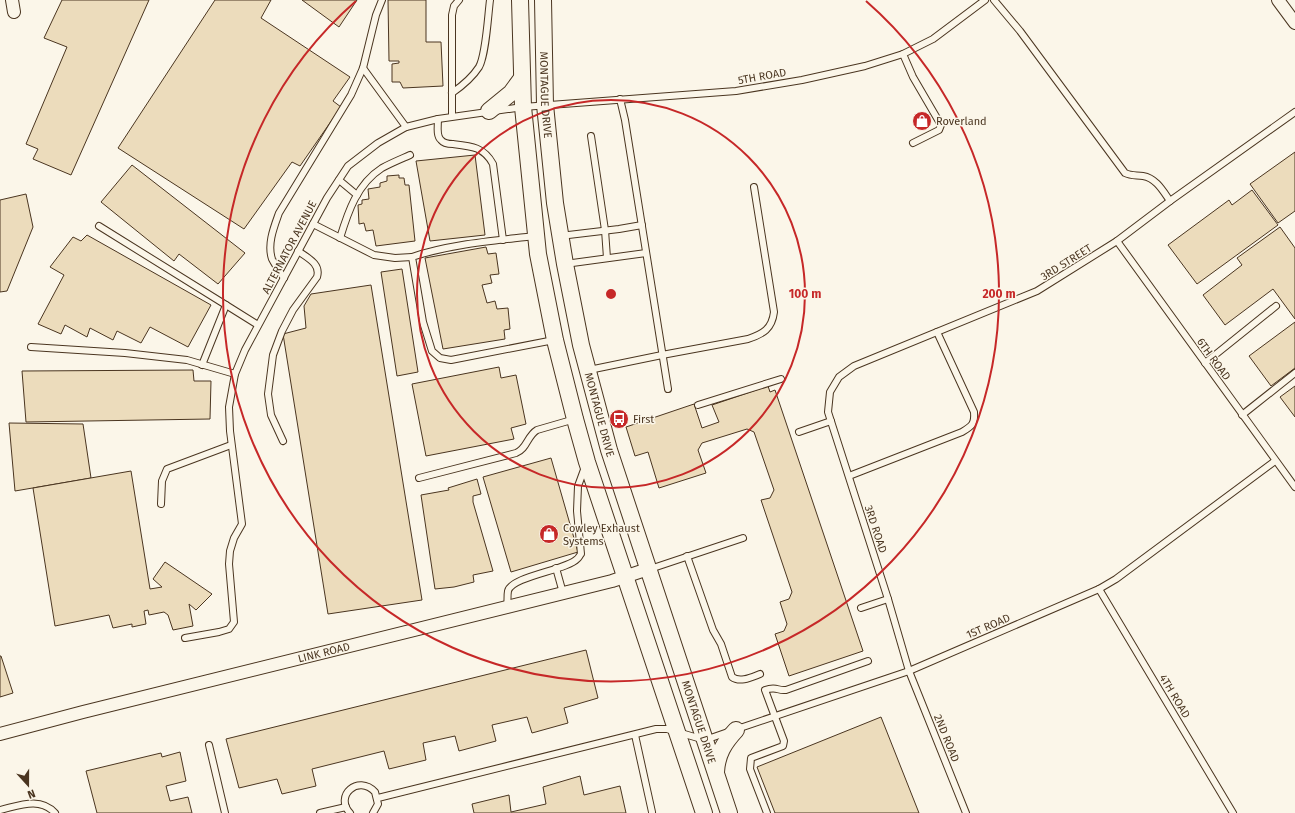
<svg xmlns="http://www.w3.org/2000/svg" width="1295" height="813" viewBox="0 0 1295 813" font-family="'Fira Sans',sans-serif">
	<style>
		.building { fill: #ecdcbc; stroke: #4a3520 }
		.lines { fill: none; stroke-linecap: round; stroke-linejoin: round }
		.service-casing { stroke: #4a3520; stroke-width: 8 }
		.minor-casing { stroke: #4a3520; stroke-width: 14 }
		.secondary-casing { stroke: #4a3520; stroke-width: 18 }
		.service { stroke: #fbf6e9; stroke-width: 6 }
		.minor { stroke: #fbf6e9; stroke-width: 12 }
		.secondary { stroke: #fbf6e9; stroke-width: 16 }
		.ring { fill: none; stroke: #c62828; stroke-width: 2 }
		.labels { text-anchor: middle; stroke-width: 3; stroke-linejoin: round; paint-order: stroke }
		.street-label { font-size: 11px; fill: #4a3520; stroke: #fbf6e9 }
		.poi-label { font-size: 11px; fill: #4a3520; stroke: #fbf6e9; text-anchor: start }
		.centre { fill: #c62828; stroke: #fbf6e9; stroke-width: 2 }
		.ring-label { font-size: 12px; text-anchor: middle; font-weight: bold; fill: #c62828; stroke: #fbf6e9; stroke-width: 3; stroke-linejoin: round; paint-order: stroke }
	</style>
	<rect width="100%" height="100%" fill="#fbf6e9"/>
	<!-- building -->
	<g class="building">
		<path d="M62,0H149L71,175L33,159L38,149L26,144L67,47L44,38Z"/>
		<path d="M215,0H271L261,18L350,77L333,101L341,107L300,166L292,162L244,229L118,148Z"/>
		<path d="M302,0H357L339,27Z"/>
		<path d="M388,0H426V42H441L443,86L403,88L400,82H392V64L399,63V61H389Z"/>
		<path d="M1295,152V211L1278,223L1250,184Z"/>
		<path d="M475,155L485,235L430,241L416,161Z"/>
		<path d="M132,165L245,253L218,284L179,254L174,261L101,202Z"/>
		<path d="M399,175V178H404L405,185H409L415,241L376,246L373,230L366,231L364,223L359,224L358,205L362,204V200L369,199L368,189L380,187V183L387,181V176Z"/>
		<path d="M1252,190L1278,225L1197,284L1168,245L1229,200L1232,205Z"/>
		<path d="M26,194L33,227L7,291L0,292V200Z"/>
		<path d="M1280,227L1295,248V319L1273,289L1225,325L1203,295L1242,265L1237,258Z"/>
		<path d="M87,235L211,305L188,347L150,327L141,343L117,331L113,340L90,328L87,337L65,325L61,334L38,324L64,275L50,267L73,237L81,241Z"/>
		<path d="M486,247L488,254L496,253L499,274L490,275L492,283L482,285L487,303L495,301L497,309L508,308L510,329L504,330L505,339L443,349L425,258Z"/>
		<path d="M402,269L418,372L397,376L381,272Z"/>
		<path d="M371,285L422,600L328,614L283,334L306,328L304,306L311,294Z"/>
		<path d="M1295,322V368L1271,386L1249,356Z"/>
		<path d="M499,367L501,378L516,375L526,424L511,428L514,439L426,456L412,384Z"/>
		<path d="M193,370L194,381H211L210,419L26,422L22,371Z"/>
		<path d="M768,386L770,392L775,390L863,651L789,676L775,634L784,631L787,624L780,602L789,599L792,592L761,500L770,498L774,490L754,432L747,429L702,443L698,450L706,473L659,488L648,452L635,456L626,427L694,404L702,428L719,422L712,405Z"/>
		<path d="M1295,386V417L1280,397Z"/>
		<path d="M9,423L83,424L91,478L15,491Z"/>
		<path d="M551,458L578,552L511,572L483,477Z"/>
		<path d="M131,471L150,589L162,587L153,579L165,562L212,594L196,610L189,604L193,626L173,630L168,615L164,612L149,615L148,610L144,611L146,624L132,627V624L113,628L109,615L55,626L33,488Z"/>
		<path d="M477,479L481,494L473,496V502L493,571L473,575L474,582L454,587L435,589L421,495L449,490L448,488Z"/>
		<path d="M586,650L598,698L564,708L568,723L532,733L527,717L492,725L496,741L459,751L455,736L423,743L426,760L389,769L384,751L312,769L316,786L282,794L277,779L239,788L226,739Z"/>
		<path d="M0,656H1L13,693L0,697Z"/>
		<path d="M881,717L919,813H775L757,767Z"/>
		<path d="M180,752L186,781L166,786L170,801L188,797L192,813H97L86,771L161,753L162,757Z"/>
		<path d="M580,776L584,795L620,786L626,813H474L472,804L509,795L511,812L546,804L543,787Z"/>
	</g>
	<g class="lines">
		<defs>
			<g id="service">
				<path d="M994,0L1020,31L1125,173C1131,176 1136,175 1143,176C1156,178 1163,191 1170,201"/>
				<path d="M903,54L913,77L941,125L939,130L913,143"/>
				<path d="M363,68L406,127"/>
				<path d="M452,93C462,86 472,78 479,67C486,55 488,15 490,0"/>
				<path d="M620,99L625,120L668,389"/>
				<path d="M452,116V15L454,6L459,0"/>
				<path d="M438,119C438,125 436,136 441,140C444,144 449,144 453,144C471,146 484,147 493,164L503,240"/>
				<path d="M591,136L605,230L607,258"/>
				<path d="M339,180L357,195"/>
				<path d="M313,224L374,255L395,258L412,257"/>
				<path d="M99,226L226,305L202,365"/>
				<path d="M535,236C493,241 451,244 412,257L423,322L432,351L440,358L451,360L554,340"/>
				<path d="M560,236L619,229L642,225"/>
				<path d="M340,238C348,212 357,184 382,168C391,163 401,159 410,155"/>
				<path d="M1117,241L1295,487"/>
				<path d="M565,264L646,253"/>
				<path d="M284,278C280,272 275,265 272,259C267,244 274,227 279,213L351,95L363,68L376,15L382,0"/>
				<path d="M226,305L258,325"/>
				<path d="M31,347L125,353L187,360L235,374"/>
				<path d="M1205,363L1276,306"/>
				<path d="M589,370L662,355L748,339C763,334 772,329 774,312L754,187"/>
				<path d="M698,405L781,379"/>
				<path d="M1242,415L1295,373"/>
				<path d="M799,432L831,421"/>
				<path d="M283,441L271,415L268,394L273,355L282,331L293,310L317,277C321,264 308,258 298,251"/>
				<path d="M849,476L962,432C972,426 975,424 974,412L937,332"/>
				<path d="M419,478L516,453C527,449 527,436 537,430L575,419"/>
				<path d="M161,504L162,481L167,469L231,445"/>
				<path d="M687,556L713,630L721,644L732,677C740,683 752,677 760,674"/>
				<path d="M556,568L563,593"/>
				<path d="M650,569L743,538"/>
				<path d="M1099,589L1233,813"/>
				<path d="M507,607C508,602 507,596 508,591C512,576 567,570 577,559C579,558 579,556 581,554L577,511L578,486L585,467"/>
				<path d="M861,608L888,599"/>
				<path d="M185,638L219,632L229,629L234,622L229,564L230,551L234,538L242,524L230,431L229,407L235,374L245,350L327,198L348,166L378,143L406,127L438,119L523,107L736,91L802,80L865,66L903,54L933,39L985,0"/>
				<path d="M737,729L909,671L1099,589L1116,579L1275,461"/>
				<path d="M635,735L652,812"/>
				<path d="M209,745L225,813"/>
				<path d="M378,798L656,729H667L705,740L728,732"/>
				<path d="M0,810C18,806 40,796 55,813"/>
				<path d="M320,813L346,807"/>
				<path d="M350,813C334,796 358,774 375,792L378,804L373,813"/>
				<path d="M767,813L750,769L751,758L783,746L784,741L765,690C777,686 777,691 786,690L868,661"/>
				<path d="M966,813L909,671L888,599L828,412L830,392L839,377L854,366L1037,291L1117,241L1170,201L1295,112"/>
			</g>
			<g id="minor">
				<path d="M12,0L14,12"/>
				<path d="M1278,0L1295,23"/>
				<path id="s1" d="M0,734L83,712L612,581L648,569"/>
			</g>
			<g id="secondary">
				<path d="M520,0L523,107L538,254L555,340L575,419L587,462L704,813"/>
				<path id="s2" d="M543,0L545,105L555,203L565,264L581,345L609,450L729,813"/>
				<path d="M489,111L511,93L522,78"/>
				<path d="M716,772C717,754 724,743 736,730"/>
			</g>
		</defs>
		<!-- service casing -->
		<use href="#service" class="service-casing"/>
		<!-- minor casing -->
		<use href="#minor" class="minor-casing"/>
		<!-- secondary casing -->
		<use href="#secondary" class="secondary-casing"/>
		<!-- service -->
		<use href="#service" class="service"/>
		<!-- minor -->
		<use href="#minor" class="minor"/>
		<!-- secondary -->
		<use href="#secondary" class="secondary"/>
	</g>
	<!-- distance rings -->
	<g class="ring">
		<circle cx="611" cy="294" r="194"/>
		<path d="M866 1A388 388 0 1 1 356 1"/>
	</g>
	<!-- icons -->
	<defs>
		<symbol id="shop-disc" viewBox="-11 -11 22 22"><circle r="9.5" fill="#c62828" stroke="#fbf6e9"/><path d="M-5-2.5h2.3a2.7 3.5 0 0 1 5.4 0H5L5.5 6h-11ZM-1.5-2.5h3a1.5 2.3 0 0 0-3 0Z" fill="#fff"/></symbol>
		<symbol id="bus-disc" viewBox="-11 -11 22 22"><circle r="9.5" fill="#c62828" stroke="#fbf6e9"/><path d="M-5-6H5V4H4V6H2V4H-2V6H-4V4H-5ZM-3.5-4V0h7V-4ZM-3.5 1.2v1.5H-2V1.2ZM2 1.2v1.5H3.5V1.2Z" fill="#fff"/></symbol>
	</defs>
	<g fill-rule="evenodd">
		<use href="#shop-disc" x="911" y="110" width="22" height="22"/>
		<use href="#bus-disc" x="608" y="408" width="22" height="22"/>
		<use href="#shop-disc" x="538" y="523" width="22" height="22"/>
	</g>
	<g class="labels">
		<!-- street labels -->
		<g class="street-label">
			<text transform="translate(762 76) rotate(-10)" y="4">5TH ROAD</text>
			<text dy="4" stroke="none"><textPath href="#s2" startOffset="95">MONTAGUE DRIVE</textPath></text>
			<text transform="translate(289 247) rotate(-62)" y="4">ALTERNATOR AVENUE</text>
			<text transform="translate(1066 262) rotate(-32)" y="4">3RD STREET</text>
			<text transform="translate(1214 359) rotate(54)" y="4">6TH ROAD</text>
			<text dy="4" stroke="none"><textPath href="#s2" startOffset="420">MONTAGUE DRIVE</textPath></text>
			<text transform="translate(876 529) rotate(72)" y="4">3RD ROAD</text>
			<text transform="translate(988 626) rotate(-23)" y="4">1ST ROAD</text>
			<text dy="4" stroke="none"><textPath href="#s1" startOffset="334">LINK ROAD</textPath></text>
			<text transform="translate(1175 696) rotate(59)" y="4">4TH ROAD</text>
			<text dy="4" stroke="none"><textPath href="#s2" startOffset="743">MONTAGUE DRIVE</textPath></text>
			<text transform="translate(947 738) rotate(68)" y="4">2ND ROAD</text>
		</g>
		<!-- poi labels -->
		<g class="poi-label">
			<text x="936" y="125">Roverland</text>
			<text x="633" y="423">First</text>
			<text x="563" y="532">Cowley Exhaust<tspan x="563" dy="13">Systems</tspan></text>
		</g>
	</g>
	<circle cx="611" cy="294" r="6" class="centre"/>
	<g class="ring-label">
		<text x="805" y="298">100 m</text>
		<text x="999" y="298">200 m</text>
	</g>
	<!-- north arrow -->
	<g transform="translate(28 785) rotate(159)" stroke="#fbf6e9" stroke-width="3" paint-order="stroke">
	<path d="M0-3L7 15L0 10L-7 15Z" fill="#4a3520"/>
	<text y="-6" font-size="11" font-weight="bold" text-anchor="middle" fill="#4a3520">N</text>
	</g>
</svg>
